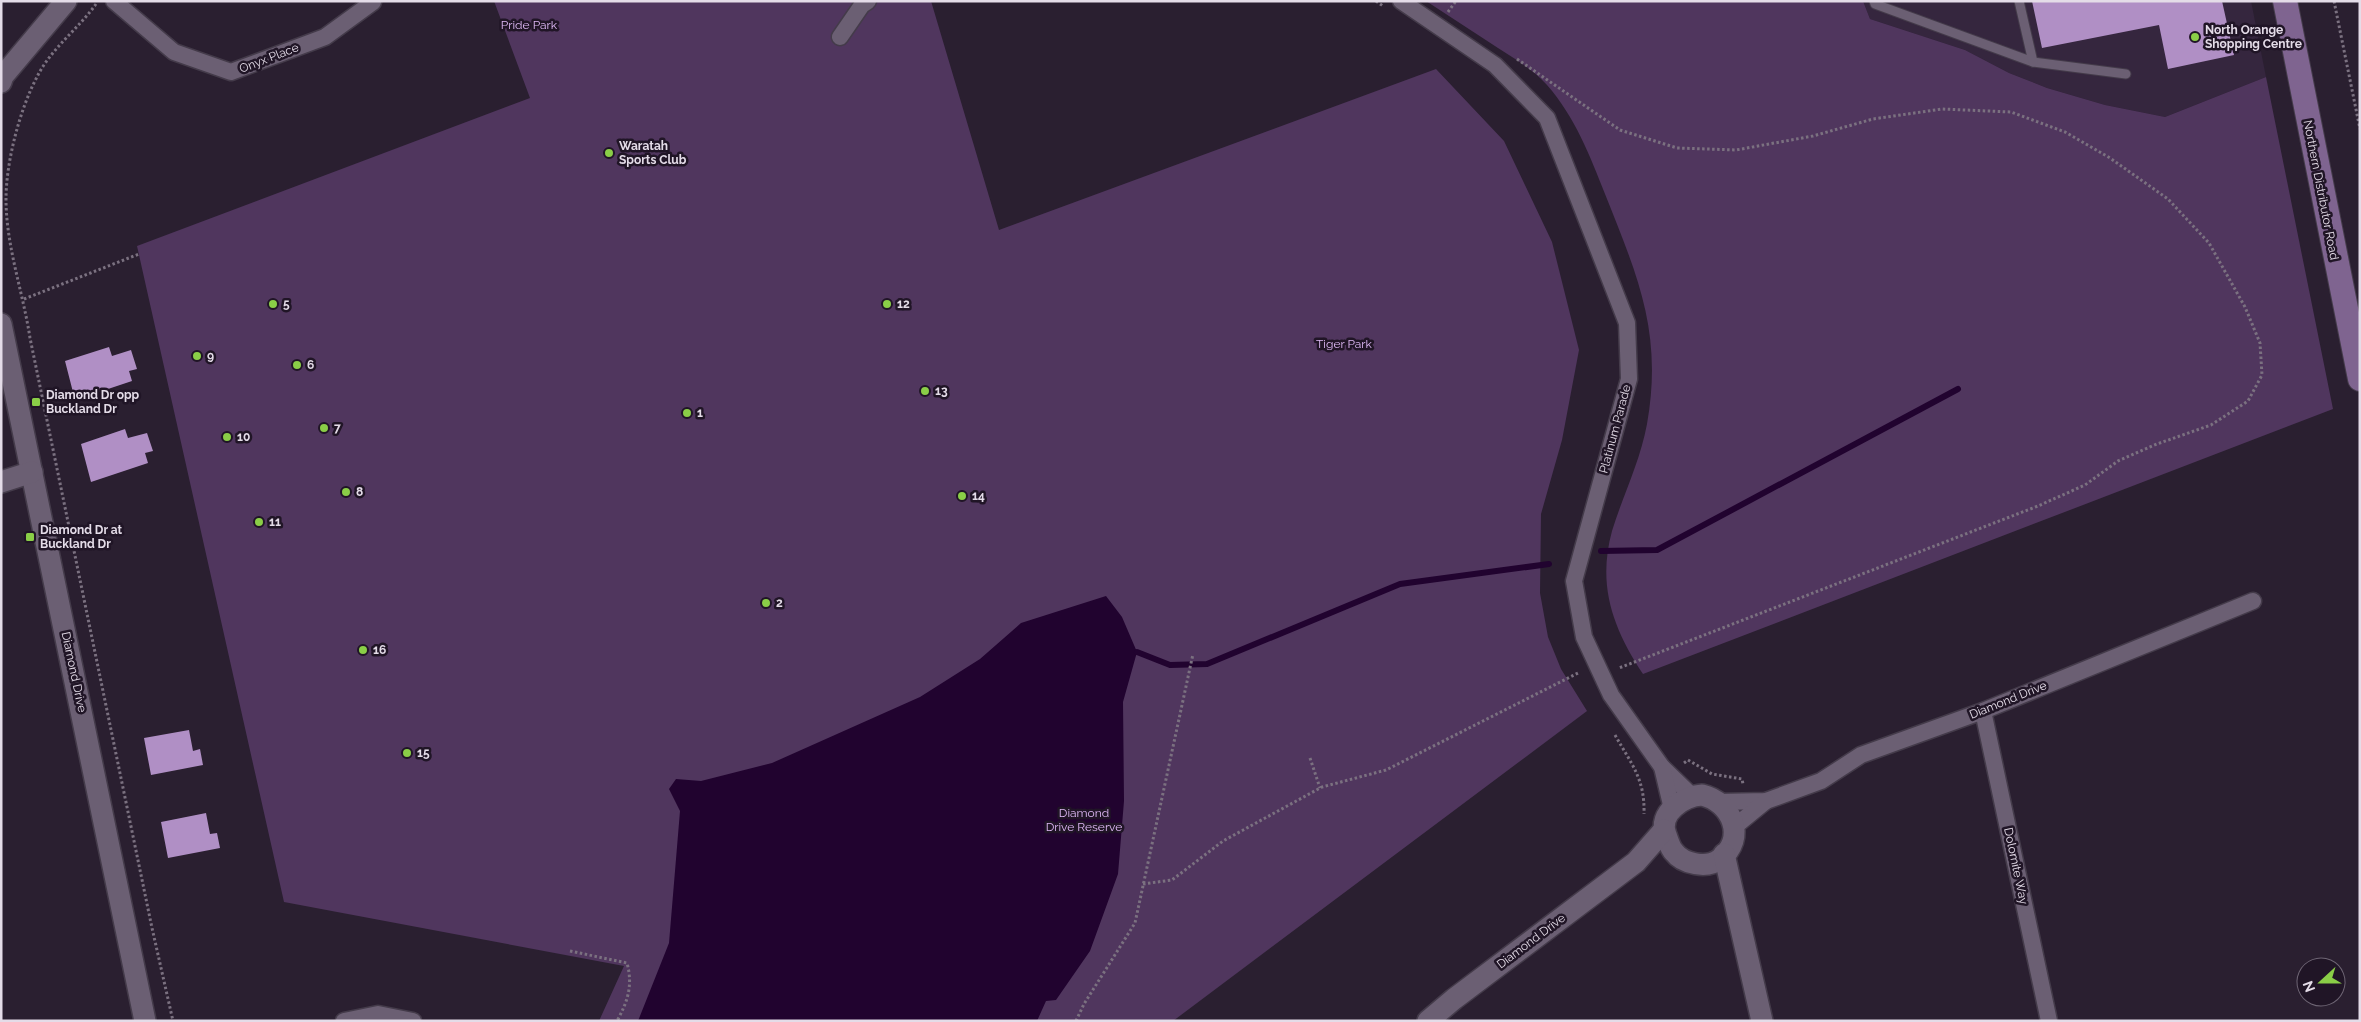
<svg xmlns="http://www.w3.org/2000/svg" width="2361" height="1022" viewBox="0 0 2361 1022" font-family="Raleway,sans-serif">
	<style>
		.built { fill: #35263e }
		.green { fill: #50365e }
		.water { fill: #21032f }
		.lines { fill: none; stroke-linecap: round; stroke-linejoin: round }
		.stream { stroke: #21032f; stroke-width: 6 }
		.building { fill: #b08fc5 }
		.service-casing { stroke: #443b4a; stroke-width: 11 }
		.minor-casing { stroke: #443b4a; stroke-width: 19 }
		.tertiary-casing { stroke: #443b4a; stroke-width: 24 }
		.secondary-casing { stroke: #443b4a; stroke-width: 26 }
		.path { stroke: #7b7180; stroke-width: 3; stroke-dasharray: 2.5 2.5; stroke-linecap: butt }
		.service { stroke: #6b5f73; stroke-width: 9 }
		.minor { stroke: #6b5f73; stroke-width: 16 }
		.tertiary { stroke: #6b5f73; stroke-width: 21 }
		.secondary { stroke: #7f6490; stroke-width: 24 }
		.poi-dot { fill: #8ace47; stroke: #201526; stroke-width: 2 }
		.labels { text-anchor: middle; stroke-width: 5; stroke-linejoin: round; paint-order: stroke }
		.park-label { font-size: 12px; fill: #dfb9f6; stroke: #201526 }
		.poi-label { font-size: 12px; font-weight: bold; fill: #e4dce8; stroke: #201526; text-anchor: start }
		.street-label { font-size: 12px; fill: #e4dce8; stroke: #201526 }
	</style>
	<rect width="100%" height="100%" fill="#2a1f30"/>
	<!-- built -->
	<path class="built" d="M1863,1H2251L2266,77L2165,117L2105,105L2047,88L2009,73L1965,50L1870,19Z"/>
	<!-- green -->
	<g class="green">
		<path d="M494,1H931L999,230L1436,69L1504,141L1552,242L1579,350L1562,440L1541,514L1540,593L1548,637L1561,669L1587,711L1173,1021H599L624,966L284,902L137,246L530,98Z"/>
		<path d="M1426,1H1863L1870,19L1965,50L2009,73L2047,88L2105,105L2165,117L2266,77L2333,409L1643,674C1613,628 1597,586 1612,531C1623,495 1640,462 1647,424C1663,333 1638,277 1605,194C1590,156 1575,117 1547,85C1533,69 1515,59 1498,48C1474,32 1450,17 1426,1Z"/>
	</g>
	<!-- water -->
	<path class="water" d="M1106,596L1122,617L1137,652L1123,702L1124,801L1118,874L1090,951L1056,1000L1046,1001L1037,1021H638L669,943L680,811L669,789L676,779L701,781L772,763L920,697L980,659L1021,623Z"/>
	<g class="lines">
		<!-- stream -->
		<g class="stream">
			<path d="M1601,551L1657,550L1958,389"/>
			<path d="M1137,652L1170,665L1207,664L1400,584L1549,564"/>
		</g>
	</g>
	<!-- building -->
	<g class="building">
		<path d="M2032,1H2222L2234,55L2168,69L2159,25L2042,48Z"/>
		<path d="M109,347L112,356L131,350L137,369L129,371L132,381L75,400L65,361Z"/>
		<path d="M125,429L128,438L147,433L153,451L145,453L148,463L91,482L81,444Z"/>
		<path d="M189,730L193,751L200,749L203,765L151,775L144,738Z"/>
		<path d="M206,813L210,834L217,833L220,848L168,858L161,822Z"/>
	</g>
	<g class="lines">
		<defs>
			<g id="service">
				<path d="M1874,1L1875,4L2033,62L2126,74"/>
				<path d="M2019,1L2033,62"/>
			</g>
			<g id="minor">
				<path d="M114,1L174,52L231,72L325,37L373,2"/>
				<path d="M1401,1L1495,65L1547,118L1627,323L1629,379L1574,581L1584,637L1611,695L1662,767L1692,796"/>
				<path d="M840,37L862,5L868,1"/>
				<path d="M1983,711L2049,1021"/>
				<path d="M1662,767L1672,809"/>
				<path d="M1719,802L1766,801L1821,781L1861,755L1983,711L2253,601"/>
				<path d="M1733,828L1766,801"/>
				<path d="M344,1021L378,1014L413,1021"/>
			</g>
			<g id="tertiary">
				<path d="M1,82L3,76L66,1"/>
				<path d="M1,324L145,1021"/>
				<path d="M1,482L32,472"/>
				<path d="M1702,795C1732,802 1747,838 1720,859C1707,869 1683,864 1674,852C1670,848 1668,840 1666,835C1657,813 1684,796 1702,795Z"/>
				<path d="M1724,854L1762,1021"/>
				<path d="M1428,1021L1454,999L1636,862L1664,830"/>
			</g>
			<path id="secondary" d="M2285,1L2360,379"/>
		</defs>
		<!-- service casing -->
		<use href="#service" class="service-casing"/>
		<!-- minor casing -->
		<use href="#minor" class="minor-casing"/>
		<!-- tertiary casing -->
		<use href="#tertiary" class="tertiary-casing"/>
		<!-- secondary casing -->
		<use href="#secondary" class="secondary-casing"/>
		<!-- path -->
		<g class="path">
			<path d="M1376,1L1383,6"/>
			<path d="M2334,1L2360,129"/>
			<path d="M96,4C79,28 52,48 38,75C20,108 6,162 6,199C6,246 23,292 30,338L152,928L173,1021"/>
			<path d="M1448,12L1456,1"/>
			<path d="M1517,59L1620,130L1677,148L1736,150L1813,136L1873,119L1942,109L2011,112L2065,132L2110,158L2168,199L2209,243L2245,307L2260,343L2262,375L2248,401L2211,425L2157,444L2118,461L2085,485L2038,506L1619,668"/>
			<path d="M24,299L139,254"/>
			<path d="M1615,735C1632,765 1645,779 1644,814"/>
			<path d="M1310,758L1320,788"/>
			<path d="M1684,763L1688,760L1712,774L1742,779L1743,784"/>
			<path d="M1143,884L1172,880L1223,841L1322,787L1386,770L1580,672"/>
			<path d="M570,951L627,963C633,985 628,1001 617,1021"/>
			<path d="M1076,1021L1084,1004L1135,923L1193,654"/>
		</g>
		<!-- service -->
		<use href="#service" class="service"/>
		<!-- minor -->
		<use href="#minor" class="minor"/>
		<!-- tertiary -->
		<use href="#tertiary" class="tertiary"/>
		<!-- secondary -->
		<use href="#secondary" class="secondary"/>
	</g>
	<!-- markers -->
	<g class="poi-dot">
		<circle cx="2195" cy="37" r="5"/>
		<circle cx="609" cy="153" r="5"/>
		<circle cx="273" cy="304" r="5"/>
		<circle cx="887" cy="304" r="5"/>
		<circle cx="197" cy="356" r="5"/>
		<circle cx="297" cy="365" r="5"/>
		<circle cx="925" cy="391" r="5"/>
		<rect x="31" y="397" width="10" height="10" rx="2.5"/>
		<circle cx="687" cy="413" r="5"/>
		<circle cx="324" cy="428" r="5"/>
		<circle cx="227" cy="437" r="5"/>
		<circle cx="346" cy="492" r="5"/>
		<circle cx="962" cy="496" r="5"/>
		<circle cx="259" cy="522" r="5"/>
		<rect x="25" y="532" width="10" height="10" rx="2.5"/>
		<circle cx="766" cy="603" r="5"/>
		<circle cx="363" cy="650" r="5"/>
		<circle cx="407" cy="753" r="5"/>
	</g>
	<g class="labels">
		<!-- park labels -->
		<g class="park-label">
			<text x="529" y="29">Pride Park</text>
			<text x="1344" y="348">Tiger Park</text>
			<text x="1084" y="817">Diamond<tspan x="1084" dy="14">Drive Reserve</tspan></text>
		</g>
		<!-- poi labels -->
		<g class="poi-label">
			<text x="2205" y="34">North Orange<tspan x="2205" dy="14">Shopping Centre</tspan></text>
			<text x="619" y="150">Waratah<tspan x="619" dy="14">Sports Club</tspan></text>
			<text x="283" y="308">5</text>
			<text x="897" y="308">12</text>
			<text x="207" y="360">9</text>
			<text x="307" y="369">6</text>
			<text x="935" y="395">13</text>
			<text x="46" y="399">Diamond Dr opp<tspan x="46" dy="14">Buckland Dr</tspan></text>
			<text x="697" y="417">1</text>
			<text x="334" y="432">7</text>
			<text x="237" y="441">10</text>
			<text x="356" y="496">8</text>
			<text x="972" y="500">14</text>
			<text x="269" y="526">11</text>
			<text x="40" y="534">Diamond Dr at<tspan x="40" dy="14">Buckland Dr</tspan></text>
			<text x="776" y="607">2</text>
			<text x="373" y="654">16</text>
			<text x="417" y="757">15</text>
		</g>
		<!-- street labels -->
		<g class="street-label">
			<text transform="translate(269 58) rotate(-21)" y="4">Onyx Place</text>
			<text transform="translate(2321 190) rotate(79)" y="4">Northern Distributor Road</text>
			<text transform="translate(1615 429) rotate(-75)" y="4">Platinum Parade</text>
			<text transform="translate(74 672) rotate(78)" y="4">Diamond Drive</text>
			<text transform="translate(2008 700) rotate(-22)" y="4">Diamond Drive</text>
			<text transform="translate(2016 866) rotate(78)" y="4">Dolomite Way</text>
			<text transform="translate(1531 941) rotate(-37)" y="4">Diamond Drive</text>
		</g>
	</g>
	<!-- border -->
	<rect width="2361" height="1022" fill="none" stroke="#e4dce8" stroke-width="5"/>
	<!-- north arrow -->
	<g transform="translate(2321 982) rotate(249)"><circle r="24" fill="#201526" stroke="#6e6574"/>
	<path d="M0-4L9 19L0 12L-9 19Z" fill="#8ace47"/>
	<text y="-8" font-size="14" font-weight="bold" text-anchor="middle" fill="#e4dce8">N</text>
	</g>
</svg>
